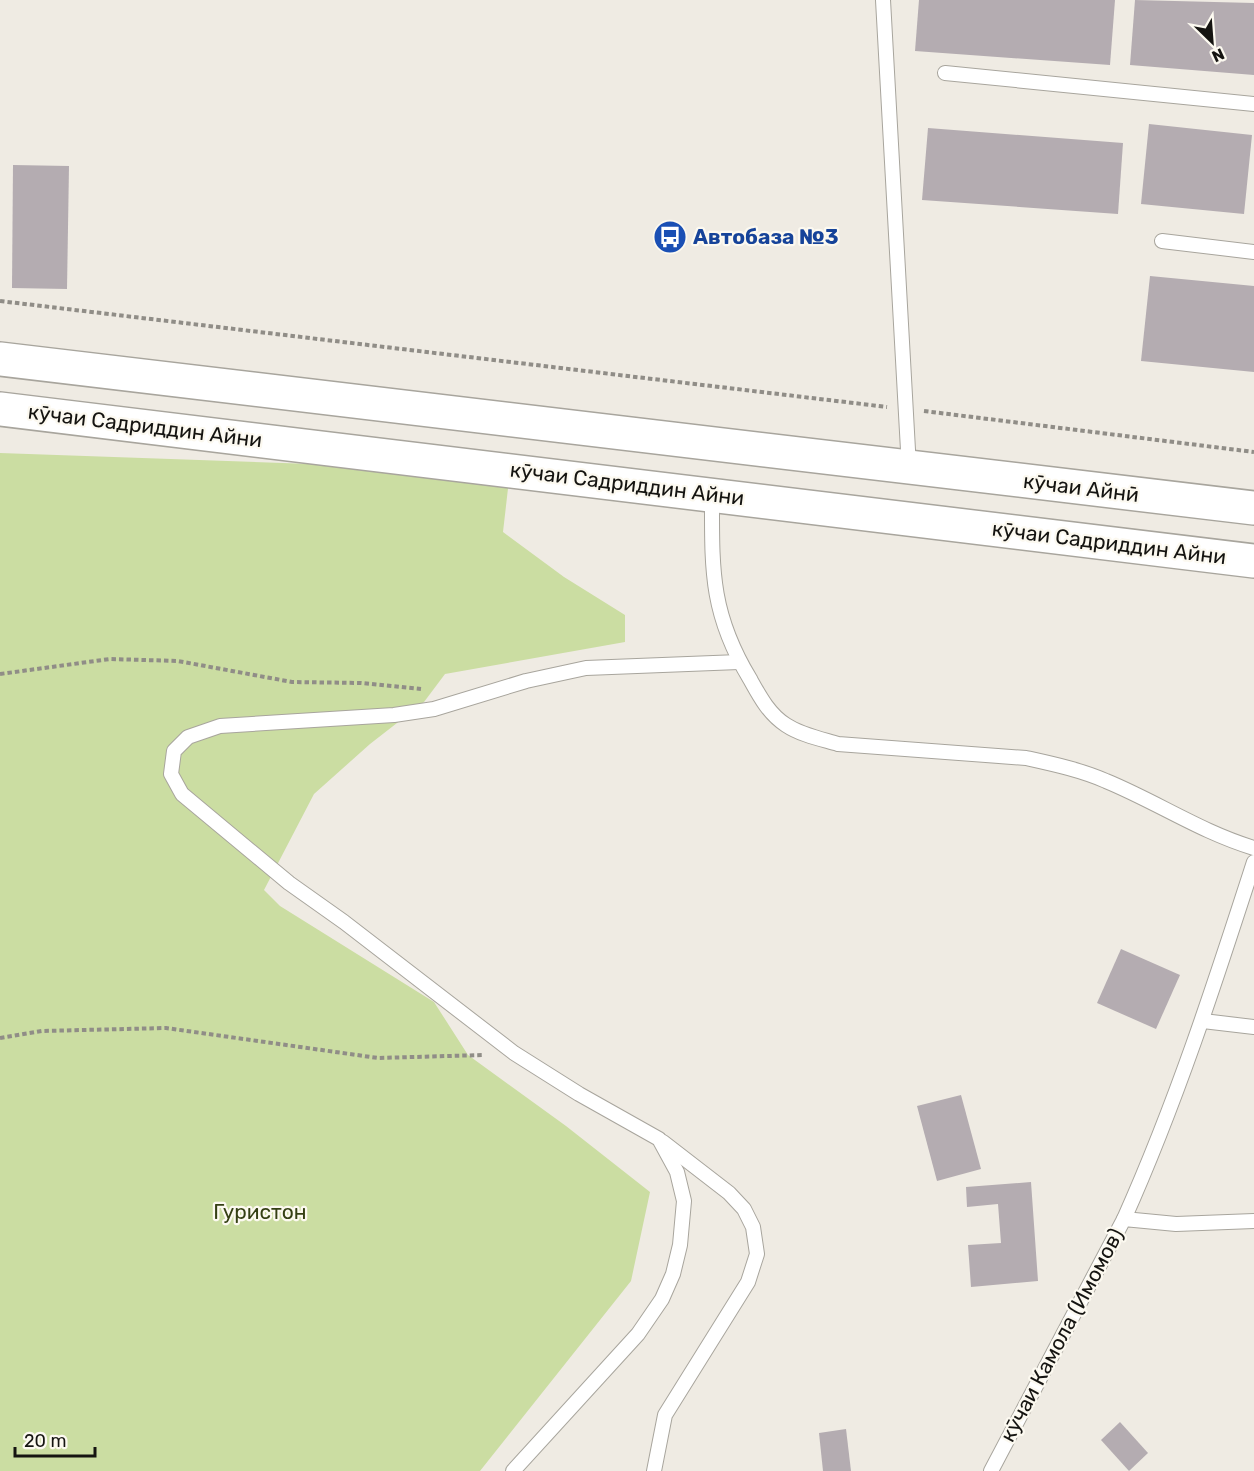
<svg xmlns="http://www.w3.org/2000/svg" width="1254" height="1471" viewBox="0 0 1254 1471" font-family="Rubik,sans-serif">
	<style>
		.green { fill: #cbdda2 }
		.building { fill: #b4acb1 }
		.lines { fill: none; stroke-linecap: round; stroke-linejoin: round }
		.lane-casing { stroke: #a8a59d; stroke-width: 16 }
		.highway-casing { stroke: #a8a59d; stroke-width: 36 }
		.path { stroke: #908d87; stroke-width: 4; stroke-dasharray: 4.5 3; stroke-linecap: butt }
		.lane { stroke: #fff; stroke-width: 14 }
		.highway { stroke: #fff; stroke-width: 33 }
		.labels { text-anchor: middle; stroke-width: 4.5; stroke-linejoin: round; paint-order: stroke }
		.transit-label { font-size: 21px; font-weight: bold; fill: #164399; stroke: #fcf9f0; text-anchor: start }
		.street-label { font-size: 21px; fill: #151411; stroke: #fcf9f0 }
		.park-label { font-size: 21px; fill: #354014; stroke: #fcf9f0 }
	</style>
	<rect width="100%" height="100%" fill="#efebe3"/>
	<!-- green -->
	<path class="green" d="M0,453L510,471L503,532L564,577L625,615V642L445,674L424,702L370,744L314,794L264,890L280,906L434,1002L468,1055L566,1126L650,1192L631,1281L480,1471H0Z"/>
	<!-- building -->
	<g class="building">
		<path d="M919,0H1115L1110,65L915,51Z"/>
		<path d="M1135,0L1254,3V75L1130,65Z"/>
		<path d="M1149,124L1252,135L1244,214L1141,204Z"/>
		<path d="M928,128L1123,143L1118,214L922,200Z"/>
		<path d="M13,165L69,166L67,289L12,288Z"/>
		<path d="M1150,276L1254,286V372L1141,361Z"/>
		<path d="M1121,949L1180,975L1156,1029L1097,1003Z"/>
		<path d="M961,1095L981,1169L937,1181L917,1106Z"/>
		<path d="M1031,1182L1038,1281L971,1287L968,1245L1001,1243L998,1204L967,1207L966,1187Z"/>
		<path d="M1120,1422L1148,1453L1129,1471L1101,1440Z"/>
		<path d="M846,1429L851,1471H823L819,1433Z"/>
	</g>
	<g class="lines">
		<defs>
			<g id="lane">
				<path d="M883,0L909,468"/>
				<path d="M945,73L1254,104"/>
				<path d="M1162,241L1254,252"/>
				<path d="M712,495C712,569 710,613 750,679C760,697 769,714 786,725C801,735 821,739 838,744L1026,758C1053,764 1081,770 1106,781C1157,802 1201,832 1254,848"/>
				<path d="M1203,1021L1254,1027"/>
				<path d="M1124,1219C1176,1103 1215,983 1254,862"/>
				<path d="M513,1471L638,1334L662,1299L673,1274L680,1245L684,1201L677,1172L659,1139L579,1094L514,1053L344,922L289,883L182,794L171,774L174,751L188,737L220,726L394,715L434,709L526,681L586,668L739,662"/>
				<path d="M654,1471L665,1415L748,1282L757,1254L753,1227L744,1209L729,1193L663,1142"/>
				<path d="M991,1471L1124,1219L1176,1224L1254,1221"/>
			</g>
			<g id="highway">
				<path d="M0,359L1254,508"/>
				<path d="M0,409L1254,561"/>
			</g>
		</defs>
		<!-- lane casing -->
		<use href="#lane" class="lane-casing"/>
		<!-- highway casing -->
		<use href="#highway" class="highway-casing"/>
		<!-- path -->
		<g class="path">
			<path d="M0,301L887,407"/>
			<path d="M924,411L1254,452"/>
			<path d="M0,674L110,659L178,661L292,682L361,683L421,689"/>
			<path d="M0,1038L42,1031L166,1028L378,1058L483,1055"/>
		</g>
		<!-- lane -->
		<use href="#lane" class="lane"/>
		<!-- highway -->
		<use href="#highway" class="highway"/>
	</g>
	<!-- icons -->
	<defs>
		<symbol id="bus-disc" viewBox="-11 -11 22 22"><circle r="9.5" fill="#1a4fb4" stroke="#fcf9f0"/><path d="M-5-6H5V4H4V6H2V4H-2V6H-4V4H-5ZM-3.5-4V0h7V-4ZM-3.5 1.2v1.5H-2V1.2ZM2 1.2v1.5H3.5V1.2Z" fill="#fff"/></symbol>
	</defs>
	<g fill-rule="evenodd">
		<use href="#bus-disc" x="651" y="218" width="38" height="38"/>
	</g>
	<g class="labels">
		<!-- transit labels -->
		<g class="transit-label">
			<text x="693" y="244">Автобаза №3</text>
		</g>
		<!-- street labels -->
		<g class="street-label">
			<text transform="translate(145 426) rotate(7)" y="7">кӯчаи Садриддин Айни</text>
			<text transform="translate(627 484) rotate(7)" y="7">кӯчаи Садриддин Айни</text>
			<text transform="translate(1081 488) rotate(7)" y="7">кӯчаи Айнӣ</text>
			<text transform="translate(1109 543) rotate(7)" y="7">кӯчаи Садриддин Айни</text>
			<text transform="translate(1062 1335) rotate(-62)" y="7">кӯчаи Камола (Имомов)</text>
		</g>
		<!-- park labels -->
		<g class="park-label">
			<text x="260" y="1219">Гуристон</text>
		</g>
	</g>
	<!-- north arrow -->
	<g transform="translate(1212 42) rotate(155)" stroke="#fcf9f0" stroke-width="4.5" paint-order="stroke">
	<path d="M0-4.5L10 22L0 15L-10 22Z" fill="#151411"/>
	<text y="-9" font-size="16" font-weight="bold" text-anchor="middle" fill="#151411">N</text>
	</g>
	<!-- scale -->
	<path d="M15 1447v9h80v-9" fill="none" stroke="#151411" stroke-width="3"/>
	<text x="24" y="1447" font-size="18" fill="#151411" stroke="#fcf9f0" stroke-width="4.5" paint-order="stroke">20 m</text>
</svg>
